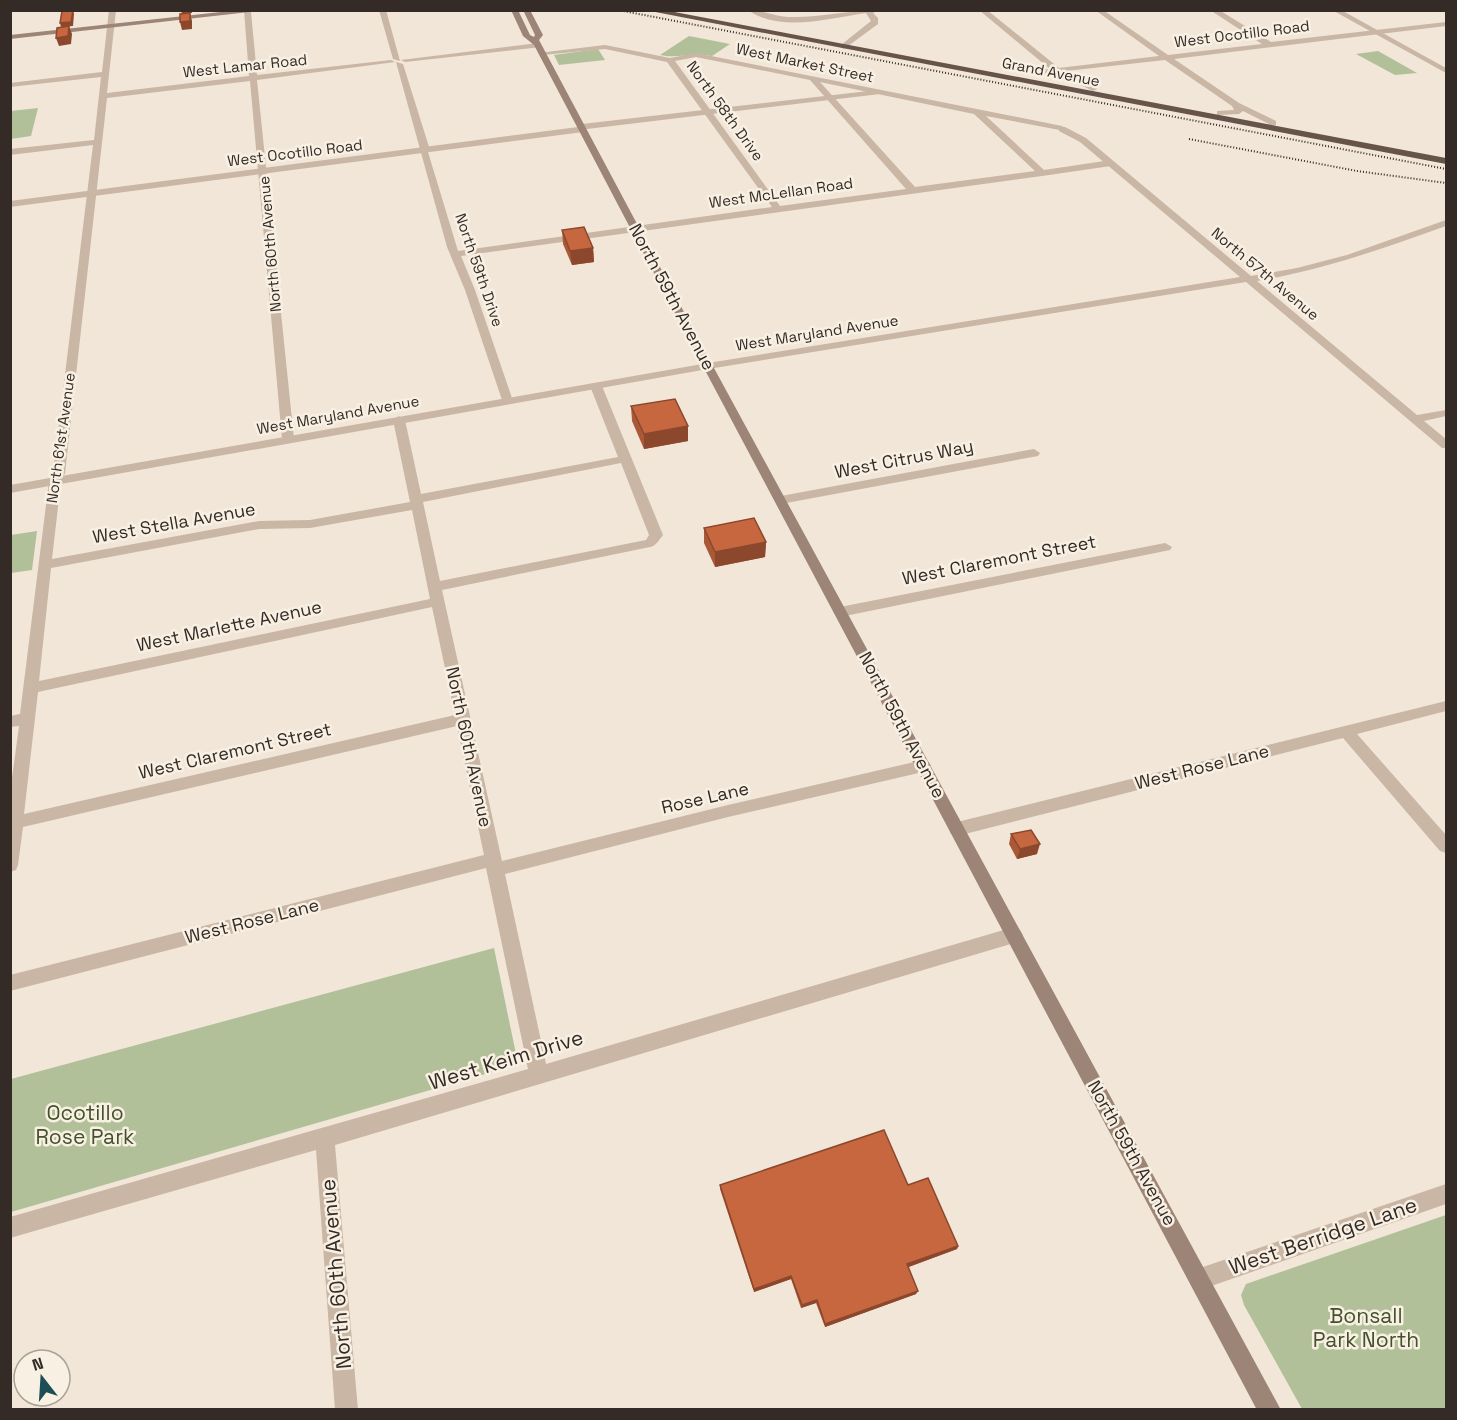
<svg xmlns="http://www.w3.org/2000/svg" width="1457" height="1420" viewBox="0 0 1457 1420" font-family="'Space Grotesk',sans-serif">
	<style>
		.green { fill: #b1c098 }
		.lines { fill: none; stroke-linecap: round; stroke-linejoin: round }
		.minor { fill: #c9b6a4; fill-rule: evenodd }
		.tertiary { fill: #c9b6a4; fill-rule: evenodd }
		.secondary { fill: #9c8576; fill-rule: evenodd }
		.trunk { fill: #66544a; fill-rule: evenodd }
		.rail { stroke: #342b26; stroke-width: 2; stroke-dasharray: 1 2; stroke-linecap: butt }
		.wall { fill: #aa5937 }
		.shaded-wall { fill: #8b482d }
		.building { fill: #c66740; stroke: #8b482d; stroke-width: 1.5 }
		.labels { text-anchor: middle; stroke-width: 5; stroke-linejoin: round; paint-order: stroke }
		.far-street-label { font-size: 15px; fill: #342b26; stroke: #f9f0e4 }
		.street-label { font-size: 18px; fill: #342b26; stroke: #f9f0e4 }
		.near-street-label { font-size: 21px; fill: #342b26; stroke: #f9f0e4 }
		.near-park-label { font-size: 21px; fill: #42522a; stroke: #f9f0e4 }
	</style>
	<rect width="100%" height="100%" fill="#f1e6d8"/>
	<!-- green -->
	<g class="green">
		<path d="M689,36L730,44L712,56C693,52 677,59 660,55Z"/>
		<path d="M598,49L605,60L559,65L554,55Z"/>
		<path d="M1378,51L1417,73L1395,75L1356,54Z"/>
		<path d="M38,108L31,136L11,139V111Z"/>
		<path d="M37,531L32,570L11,573V535Z"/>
		<path d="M494,948L516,1054V1058L506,1068L11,1212V1079Z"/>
		<path d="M1446,1215V1409H1302L1244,1305L1241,1295L1246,1284Z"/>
	</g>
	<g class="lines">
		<!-- minor -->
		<g class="minor">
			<path d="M109,10H116L107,93L249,76L244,10L251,12L257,75L391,60L395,62L257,80L294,439L288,443L282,439L250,81L107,98L65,473L61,481L52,559L259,521L310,520L410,502L393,420L399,416L405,420L421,494L618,457L590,386L596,383L602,386L663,535C659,540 656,546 650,547L442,590L502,861L728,805L923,760L929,762L931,766L929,770L923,772L728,817L505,874L546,1064L1014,927L1020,930L1023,935L1020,940L1014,943L335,1145L358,1410H335L316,1150L10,1238V1217L528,1069L486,868L10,991V975L484,855L457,726L23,827L18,865L16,870L10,872V793L19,726L10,727V716L20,714L49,481L53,473L93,145L10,155V149L94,140L101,77L10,87V83L102,72ZM621,463L649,535L646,540L440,581L423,502ZM412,510L430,599L39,681L51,568L259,529L310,528ZM432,607L455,715L24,814L38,692Z"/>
			<path d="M379,10H386L400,61L393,59Z"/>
			<path d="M748,10C763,10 778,18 794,17C823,17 851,10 879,10L873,13L878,18V24L844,49L840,47L841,45L871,21L866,13C831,18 779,33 748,10Z"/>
			<path d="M979,10H987L1059,68L1159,56L1095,10H1103L1168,55L1262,44L1210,10H1219L1271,42L1446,22V26L1174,59L1239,103L1276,121V125L1273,126L1243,111L1239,114L1217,115V111L1234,110L1232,106L1165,60L1066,71L1096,87L1097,89L1093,91L1056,73L1038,74V70L1050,69Z"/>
			<path d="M538,43L541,47L405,62L401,60Z"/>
			<path d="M605,45L670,58L696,53L1062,126L1066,129L1065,131L986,116L1044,170L1111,160L1115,163L1111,166L1042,176L461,256L475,290L513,401L507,404L503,403L465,290L447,247L396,62L403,64L430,150L428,152L458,251L772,207L667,62L605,49L542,55L538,53ZM696,57L810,80L906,189L780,206L675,61ZM820,82L974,114L1035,171L915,187Z"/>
			<path d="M1034,449L1040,453L1038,456L781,504L775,500L781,496Z"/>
			<path d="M1165,543L1172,547L1170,550L840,617L833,612L840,607Z"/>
			<path d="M1446,701V711L1357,734L1446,835V853L1440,851L1343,738L957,836L951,834L949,829L951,824L957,822Z"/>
			<path d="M1446,1184V1204L1200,1290L1192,1287L1189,1279L1192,1271L1200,1268Z"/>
		</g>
		<!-- tertiary -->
		<g class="tertiary">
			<path d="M1332,10H1341L1446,68V73Z"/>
			<path d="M877,90L881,92L880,94L587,129L583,132L10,207V201L578,127L582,124Z"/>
			<path d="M1059,127H1065L1086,138L1251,276L1297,268L1347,255L1446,220V226C1384,248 1323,270 1257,281L1417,415L1446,410V416L1424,421L1446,439V448H1442L1246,282L708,369L10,493V485L708,363L1240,277L1080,142L1059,131Z"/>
		</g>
		<!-- secondary -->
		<g class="secondary">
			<path d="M239,10H267L10,39V35Z"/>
			<path d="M511,10H518L530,35L534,37L535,35L523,10H530L543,35L539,40L708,357L1281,1410H1257L698,357L534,45L523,36Z"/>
		</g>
		<!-- trunk -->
		<path class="trunk" d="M645,10H664L1446,158V164Z"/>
		<!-- rail -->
		<g class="rail">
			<path d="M618,10L1446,169"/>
			<path d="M1189,139L1357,171L1446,183"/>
		</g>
	</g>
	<!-- wall -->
	<g class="wall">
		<path d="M562,230L593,248L594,262L572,265L563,244Z"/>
		<path d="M631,406L688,441L644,449L632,421Z"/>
		<path d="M704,528L766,542L765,557L715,567L704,543Z"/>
		<path d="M1011,834L1037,854L1017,859L1009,844Z"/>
		<path d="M720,1185H908L958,1246L957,1249L908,1267L916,1294L825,1327L816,1303L801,1308L791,1279L754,1292L720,1189Z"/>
	</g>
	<!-- shaded-wall -->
	<g class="shaded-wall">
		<path d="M73,10L74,14L73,26L61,27L60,23Z"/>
		<path d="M181,10H192V13H190L192,21V29L182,30L180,22L182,14Z"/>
		<path d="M69,26L72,34L71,44L59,46L56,38Z"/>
		<path d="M593,248L594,262L572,265L570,251Z"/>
		<path d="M688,426V441L644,449V434Z"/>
		<path d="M766,542L765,557L715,567V552Z"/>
		<path d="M1040,844L1037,854L1017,859L1020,849Z"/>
		<path d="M958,1246L957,1249L906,1268L907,1264Z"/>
		<path d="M791,1276V1279L754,1292V1289Z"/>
		<path d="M918,1291L916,1294L825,1327V1324Z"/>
		<path d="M817,1300L816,1303L801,1308L802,1305Z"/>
	</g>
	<!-- building -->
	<g class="building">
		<path d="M73,10L71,22L60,23L62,11Z"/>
		<path d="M190,13V21L180,22V14Z"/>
		<path d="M69,26L68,36L56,38L57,28Z"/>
		<path d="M584,227L593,248L570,251L562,230Z"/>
		<path d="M675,399L688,426L644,434L631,406Z"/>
		<path d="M754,518L766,542L715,552L704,528Z"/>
		<path d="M1031,830L1040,844L1020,849L1011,834Z"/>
		<path d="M884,1130L908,1185L928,1178L958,1246L907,1264L918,1291L825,1324L817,1300L802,1305L791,1276L754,1289L720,1185Z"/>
	</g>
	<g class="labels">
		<!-- far-street labels -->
		<g class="far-street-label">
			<text transform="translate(1242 34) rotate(-7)" y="5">West Ocotillo Road</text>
			<text transform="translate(805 63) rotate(12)" y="5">West Market Street</text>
			<text transform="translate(245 66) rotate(-6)" y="5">West Lamar Road</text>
			<text transform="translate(1051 72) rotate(11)" y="5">Grand Avenue</text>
			<text transform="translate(725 111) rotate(54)" y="5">North 58th Drive</text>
			<text transform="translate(295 153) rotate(-7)" y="5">West Ocotillo Road</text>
			<text transform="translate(781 193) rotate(-8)" y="5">West McLellan Road</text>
			<text transform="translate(270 244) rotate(-95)" y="5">North 60th Avenue</text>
			<text transform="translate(479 270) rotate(71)" y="5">North 59th Drive</text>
			<text transform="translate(1265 274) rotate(40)" y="5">North 57th Avenue</text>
			<text transform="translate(817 333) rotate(-9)" y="5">West Maryland Avenue</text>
			<text transform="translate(338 415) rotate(-10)" y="5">West Maryland Avenue</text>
			<text transform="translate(61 438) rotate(-82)" y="5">North 61st Avenue</text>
		</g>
		<!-- street labels -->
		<g class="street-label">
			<text transform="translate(672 297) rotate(62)" y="6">North 59th Avenue</text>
			<text transform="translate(904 459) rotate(-11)" y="6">West Citrus Way</text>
			<text transform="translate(174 523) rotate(-10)" y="6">West Stella Avenue</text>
			<text transform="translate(999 560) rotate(-11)" y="6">West Claremont Street</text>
			<text transform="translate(229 626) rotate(-12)" y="6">West Marlette Avenue</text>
			<text transform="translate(902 725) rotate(62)" y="6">North 59th Avenue</text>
			<text transform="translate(469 747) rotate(78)" y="6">North 60th Avenue</text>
			<text transform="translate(235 751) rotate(-13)" y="6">West Claremont Street</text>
			<text transform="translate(1202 767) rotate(-14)" y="6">West Rose Lane</text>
			<text transform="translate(705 798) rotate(-13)" y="6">Rose Lane</text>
			<text transform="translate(252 921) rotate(-14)" y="6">West Rose Lane</text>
			<text transform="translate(1132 1153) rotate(61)" y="6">North 59th Avenue</text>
		</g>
		<!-- near-street labels -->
		<g class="near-street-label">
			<text transform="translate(506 1060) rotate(-17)" y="7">West Keim Drive</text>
			<text transform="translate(1323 1236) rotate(-19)" y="7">West Berridge Lane</text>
			<text transform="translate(336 1274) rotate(-95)" y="7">North 60th Avenue</text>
		</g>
		<!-- near-park labels -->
		<g class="near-park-label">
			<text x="85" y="1120">Ocotillo<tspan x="85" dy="24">Rose Park</tspan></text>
			<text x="1366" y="1323">Bonsall<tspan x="1366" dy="24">Park North</tspan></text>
		</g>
	</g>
	<!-- border -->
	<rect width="1457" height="1420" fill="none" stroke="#342b26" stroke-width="24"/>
	<!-- north arrow -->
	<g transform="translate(42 1378) rotate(343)"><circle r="28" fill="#f9f0e4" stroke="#aaa198" stroke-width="1.5"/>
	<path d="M0-4.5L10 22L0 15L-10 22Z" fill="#1b4f55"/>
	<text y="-9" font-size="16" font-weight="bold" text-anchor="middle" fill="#342b26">N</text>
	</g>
</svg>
